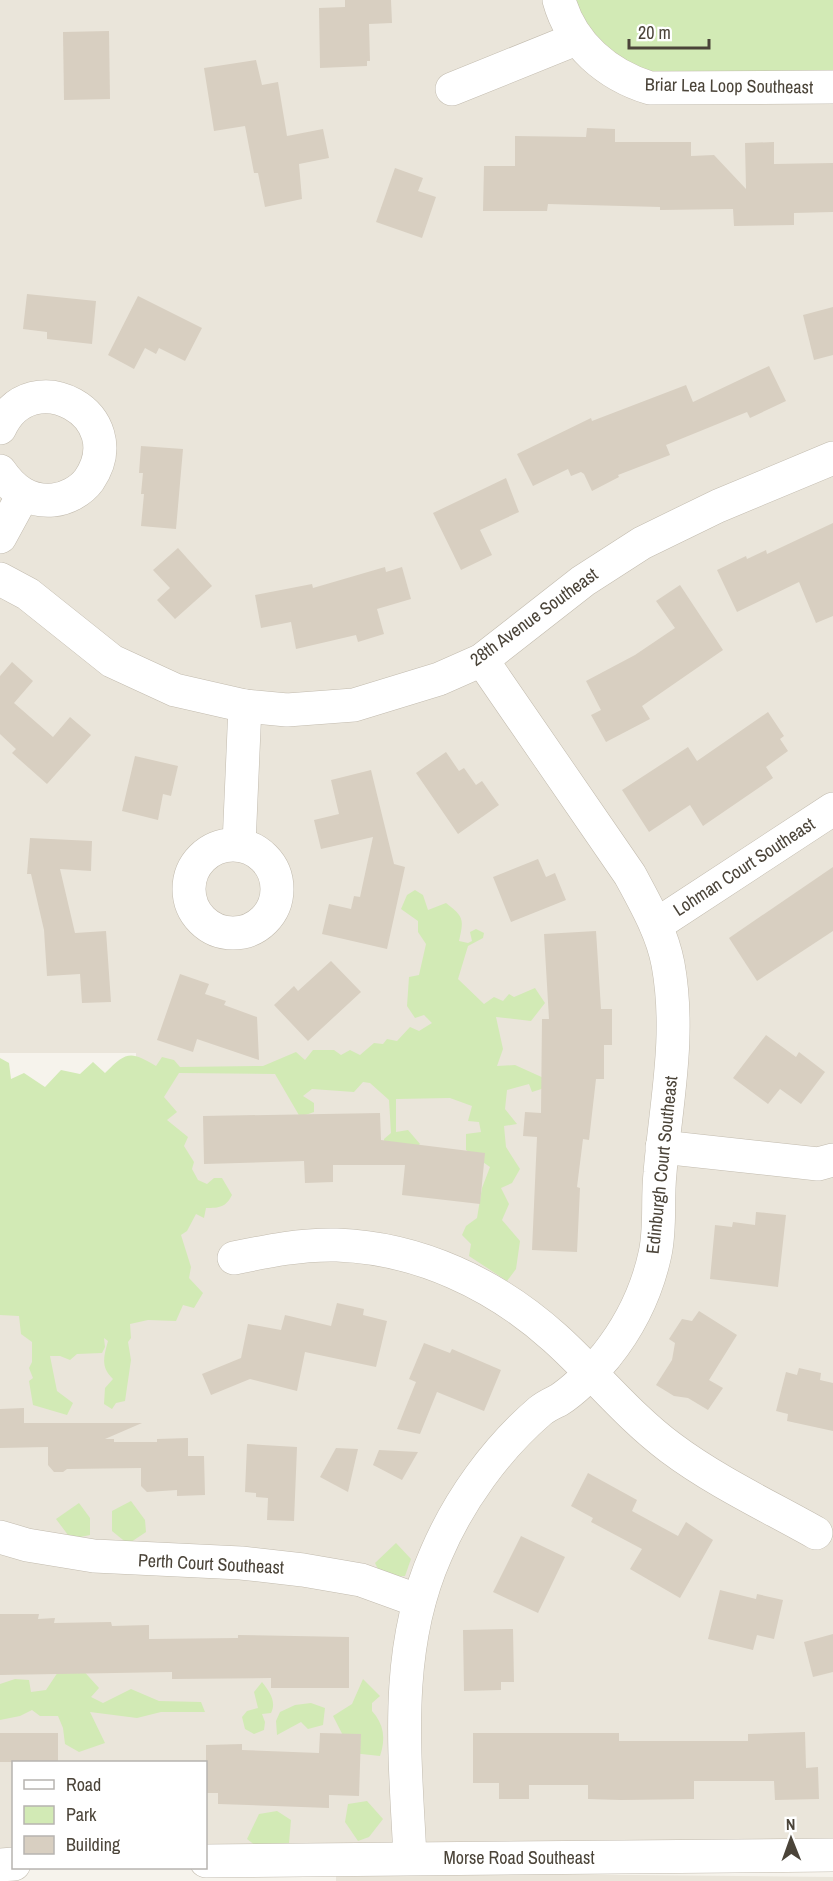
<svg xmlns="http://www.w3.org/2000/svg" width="833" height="1881" viewBox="0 0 833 1881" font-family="'Archivo Narrow',sans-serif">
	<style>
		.residential { fill: #eae5da }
		.green { fill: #d2eab5 }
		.building { fill: #d8cfc1 }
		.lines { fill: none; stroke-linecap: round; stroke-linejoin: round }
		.minor-casing { stroke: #c2bbae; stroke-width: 34 }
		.minor { stroke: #fff; stroke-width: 33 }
		.labels { text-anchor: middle; stroke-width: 4.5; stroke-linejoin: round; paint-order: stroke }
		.street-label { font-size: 18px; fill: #4b4439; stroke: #fff }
	</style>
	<rect width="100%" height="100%" fill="#f6f3ec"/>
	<!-- residential -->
	<g class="residential">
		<path d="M0,0H833V1844L206,1850V1762H14L13,1851H0V1299L137,1298L136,1053H0Z"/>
		<path d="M336,1872L833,1877V1881H336Z"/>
	</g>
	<!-- green -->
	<g class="green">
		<path d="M559,0H833V86L650,88Z"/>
		<path d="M415,890L423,895L428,910L446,903C464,917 464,919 459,941L468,943L472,941L470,932L476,929L484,933L483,938L468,946L458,979L484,1004L494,997L503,1001L509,994L514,997L535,988L545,1003L531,1021L496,1017L503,1049L497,1066L515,1065L557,1084L532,1092L529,1084L507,1090L505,1109L517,1124L504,1126L506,1147L520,1169L512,1183L501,1188L509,1204L502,1220L520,1241L516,1269L507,1281L469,1256L471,1244L462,1235L466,1226L477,1218L482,1188L490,1167L466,1150V1134L481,1132L479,1122L468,1121L472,1106L450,1098L396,1099V1132L408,1130L420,1144L401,1161L385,1150L384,1139L391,1133L389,1100L370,1083L363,1082L354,1092L312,1089L303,1096L314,1103V1112L300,1117L275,1074L179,1073L164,1097L177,1112L167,1120L188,1137L184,1146L194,1162L192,1169L198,1180L207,1184L214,1178H222L232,1195C226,1207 220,1208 206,1208L204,1218L196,1214L187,1231L181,1235L191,1267L189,1278L203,1293L194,1308L183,1305L176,1321L148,1320L130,1324L131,1338L128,1342L131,1360L125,1401L116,1403L112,1409L104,1404L105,1388L113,1379C100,1367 104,1356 108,1341L104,1338L105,1347L102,1353L77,1354L70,1360L60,1356H50L57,1391L73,1403L67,1415L33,1405L29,1381L33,1378L29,1368L32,1362V1342L21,1334L19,1316L0,1315V1058L9,1063L11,1079L24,1073L45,1087L61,1070L80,1074L93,1062L105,1073C126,1052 130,1050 156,1066L162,1057L174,1060L180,1067L263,1066L296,1052L305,1060L313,1050H334L341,1055L350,1050L360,1055L374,1043L383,1044L387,1039L397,1041L410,1027L419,1031L432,1023L424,1015L415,1018L407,1006L409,977L419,975L426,944L418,932V921L401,909L407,895Z"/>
		<path d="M131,1501L145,1520L146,1532L128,1544L112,1531V1511Z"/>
		<path d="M79,1503L90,1518V1535L71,1539L56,1519Z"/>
		<path d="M396,1543L411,1559L405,1576L382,1577L375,1563Z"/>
		<path d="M62,1666L80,1667L99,1688L91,1697L103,1703L131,1689L159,1701L201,1702L205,1712H161L137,1718L90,1712L105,1743L79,1752L65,1744L63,1728L58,1716H40L32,1710L20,1716L0,1720V1684L15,1679L29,1680L31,1692L46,1690Z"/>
		<path d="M363,1679L380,1696L372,1703V1711C384,1724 386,1739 380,1756L352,1753L333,1716L352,1704Z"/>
		<path d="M262,1682C269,1691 277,1701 271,1713L262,1714L265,1722L264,1730L254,1734L245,1729L242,1717L247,1711L258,1708L254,1692Z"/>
		<path d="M311,1703L325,1708L323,1725L308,1729L301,1722L277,1735L276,1721L280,1712L295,1705Z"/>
		<path d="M367,1801L383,1819L369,1837L358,1841L345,1822L348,1804Z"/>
		<path d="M277,1811L291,1820L289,1843L260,1849L247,1839L259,1814Z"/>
	</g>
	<!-- building -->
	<g class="building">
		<path d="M345,0H391L392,23L369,24L370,61H367V66L320,68L319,8L345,7Z"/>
		<path d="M109,31L110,99L64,100L63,32Z"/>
		<path d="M256,60L262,85L278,82L287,136L323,129L329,158L299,164L302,199L265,207L258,173H254L245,126L214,131L204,68Z"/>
		<path d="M587,128L615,129V142H691V156L714,155L746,189L745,143L774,142V164L833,163V212L794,213V225L734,226L733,209L660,210V207L548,204L547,211H483L484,166H515V136L586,137Z"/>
		<path d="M395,168L423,178L418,191L436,197L422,238L376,222Z"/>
		<path d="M27,294L96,301L92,344L47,339V332L23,329Z"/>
		<path d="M138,296L202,328L185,361L159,348L156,354L145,348L134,369L108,355Z"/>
		<path d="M833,307V355L814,360L803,315Z"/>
		<path d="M769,366L786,401L750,418L747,412L666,445L670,455L618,475L619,477L592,491L584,474L581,472L571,476L568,469L533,486L517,454L591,418L592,421L686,385L693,402Z"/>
		<path d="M141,446L183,449L176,529L141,526L144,494H141L143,473H139Z"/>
		<path d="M506,478L519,512L480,530L492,555L461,570L433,513Z"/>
		<path d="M833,523V616L816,623L799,582L737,612L717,570L746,556L747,559L766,550L767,554Z"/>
		<path d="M178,548L212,586L175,619L157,600L170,588L153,570Z"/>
		<path d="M385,567L386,572L402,567L411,599L377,609L384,634L358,642L356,635L296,649L291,622L261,628L255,595L312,584L313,588Z"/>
		<path d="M680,585L723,650L642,706L650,719L606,742L591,715L601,710L586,681L635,655L675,628L656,601Z"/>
		<path d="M12,662L33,681L14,703L53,737L70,717L91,735L47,784L12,753L16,749L0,734V676Z"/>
		<path d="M768,712L784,736L780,739L788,751L766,767L773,778L703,826L690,805L649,832L622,790L688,747L697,761Z"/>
		<path d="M446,752L459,771L464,768L476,785L482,781L499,805L458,834L416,773Z"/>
		<path d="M135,756L178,766L171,796L163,794L158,820L122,811Z"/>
		<path d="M371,770L394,864L405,867L387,949L322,934L329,904L351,909L354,896L360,897L373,837L321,849L314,820L339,814L331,780Z"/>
		<path d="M30,838L92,841L91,871L60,869L75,933L106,931L111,1002L82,1003L80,974L47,976L44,930L31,874H27Z"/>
		<path d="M538,859L546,877L555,873L566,900L511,922L493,877Z"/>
		<path d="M833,867V931L757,981L729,938Z"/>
		<path d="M596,931L601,1009H612V1045H604V1079H596L589,1140L583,1139L577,1187L580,1188L577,1252L532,1250L537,1137L523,1136L525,1112L541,1113L542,1019H549L544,934Z"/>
		<path d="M331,961L361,992L308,1041L274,1005L294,986L298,991Z"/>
		<path d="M180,974L209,984L205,994L226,1001L224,1005L257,1017L259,1060L197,1039L193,1052L157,1040Z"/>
		<path d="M766,1035L796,1057L799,1052L825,1072L801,1104L780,1089L768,1104L733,1078Z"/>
		<path d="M380,1113L381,1140L485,1153L480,1204L402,1195L405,1165H333V1182L305,1183L304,1161L204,1164L203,1116Z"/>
		<path d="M756,1212L786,1215L778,1287L710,1279L715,1225L732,1227L733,1222L755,1225Z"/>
		<path d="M337,1303L364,1309L363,1315L387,1321L376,1367L305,1352L297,1391L250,1379L211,1395L202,1374L241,1358L248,1324L281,1330L285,1315L331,1326Z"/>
		<path d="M699,1311L737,1335L709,1380L723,1388L708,1410L688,1398L674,1396L656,1385L672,1360L675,1343L669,1339L682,1319L692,1321Z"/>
		<path d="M424,1343L450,1353L452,1349L501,1370L484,1411L437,1392L420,1434L397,1429L416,1382L409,1379Z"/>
		<path d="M799,1368L821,1373L820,1380L833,1383V1431L787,1421L788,1414L776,1411L786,1372L797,1375Z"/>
		<path d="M24,1408V1423H142L105,1439H114V1442H157V1439L188,1438V1456H204L205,1495L177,1496V1490L147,1492L141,1486V1468L67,1469L63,1472H54L48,1465V1447L0,1448V1409Z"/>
		<path d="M247,1444L297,1447L294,1521L267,1520L268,1498L256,1497V1493L245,1492Z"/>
		<path d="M336,1448L358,1449L348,1492L320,1477Z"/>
		<path d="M379,1450L418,1452L402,1480L373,1465Z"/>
		<path d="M588,1473L637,1500L632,1511L678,1536L686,1522L713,1540L680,1598L630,1569L642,1549L591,1522L593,1518L571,1506Z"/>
		<path d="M521,1536L565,1557L538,1613L493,1592Z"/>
		<path d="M720,1590L756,1599L757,1594L783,1600L774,1639L757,1635L753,1650L708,1639Z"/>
		<path d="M0,1614H39L38,1619L55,1618L54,1623L111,1622L112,1626L149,1625V1639L238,1638V1635L349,1637V1688H271V1678L172,1679V1672L0,1675Z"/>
		<path d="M513,1629L514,1682H501V1690L464,1691L463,1630Z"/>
		<path d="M833,1634V1672L813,1677L804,1642Z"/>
		<path d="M805,1732L806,1768L818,1767L819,1799L775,1800L774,1781H694V1799L621,1800L588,1799V1785H529V1799H499V1783H473V1733H619V1741H748V1734Z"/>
		<rect x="0" y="1733" width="58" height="29"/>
		<path d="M320,1733L361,1734L359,1796L329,1795V1808L218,1804V1793H206V1745L242,1744V1750L319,1753Z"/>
	</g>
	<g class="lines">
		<defs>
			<g id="minor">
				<path d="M559,0C571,44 607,75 650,88L833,87"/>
				<path d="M452,89L576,39"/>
				<path d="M0,428C31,360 133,415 89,480C81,491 66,499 53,500C29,502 13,490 0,471"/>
				<path d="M0,537L23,495"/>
				<path d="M0,579L28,594L112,661L175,690L245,706L287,710L354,705L439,679L482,660L583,581L642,543L718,506L833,458"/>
				<path d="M239,845L245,706"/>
				<circle cx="233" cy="889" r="44"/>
				<path d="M656,925L833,809"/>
				<path d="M662,1147L818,1164L833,1160"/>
				<path d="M234,1258C268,1251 302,1244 337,1245C419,1248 495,1284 555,1338C594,1373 628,1416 671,1448C715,1481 768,1506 816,1533"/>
				<path d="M0,1537L27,1545L94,1556L241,1563L303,1570L361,1580L419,1601"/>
				<path d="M410,1857C405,1754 393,1651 436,1554C459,1500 496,1449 540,1411C546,1406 553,1403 559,1400C576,1389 593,1371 606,1356C630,1326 647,1291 655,1254C661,1227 657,1201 660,1173C666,1102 681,1036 668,964C662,932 645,903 630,875L482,660"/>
				<path d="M206,1861L833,1855"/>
				<path d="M0,1865L14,1864"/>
			</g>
		</defs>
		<!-- minor casing -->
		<use href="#minor" class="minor-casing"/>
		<!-- minor -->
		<use href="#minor" class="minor"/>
	</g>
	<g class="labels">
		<!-- street labels -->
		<g class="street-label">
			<text transform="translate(729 86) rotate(1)" y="6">Briar Lea Loop Southeast</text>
			<text transform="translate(534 617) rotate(-36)" y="6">28th Avenue Southeast</text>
			<text transform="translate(744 867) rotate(-33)" y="6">Lohman Court Southeast</text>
			<text transform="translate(662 1165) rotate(-84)" y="6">Edinburgh Court Southeast</text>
			<text transform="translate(211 1564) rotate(3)" y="6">Perth Court Southeast</text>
			<text x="519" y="1864">Morse Road Southeast</text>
		</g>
	</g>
	<!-- legend -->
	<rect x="12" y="1761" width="195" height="108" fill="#ffffff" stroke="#b7b4b0" stroke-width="1.5"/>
	<rect x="24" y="1780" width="30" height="9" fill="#ffffff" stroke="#b7b4b0" stroke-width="1.5"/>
	<text x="66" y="1791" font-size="18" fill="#4b4439">Road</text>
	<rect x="24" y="1806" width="30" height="18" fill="#d2eab5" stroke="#b7b4b0" stroke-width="1.5"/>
	<text x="66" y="1821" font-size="18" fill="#4b4439">Park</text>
	<rect x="24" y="1836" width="30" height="18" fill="#d8cfc1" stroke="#b7b4b0" stroke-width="1.5"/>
	<text x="66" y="1851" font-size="18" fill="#4b4439">Building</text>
	<!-- north arrow -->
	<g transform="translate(791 1839) rotate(359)" stroke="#ffffff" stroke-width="4.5" paint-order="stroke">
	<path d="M0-4.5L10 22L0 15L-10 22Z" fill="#4b4439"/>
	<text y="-9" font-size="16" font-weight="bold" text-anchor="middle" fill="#4b4439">N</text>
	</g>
	<!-- scale -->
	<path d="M629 39v9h80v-9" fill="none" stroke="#4b4439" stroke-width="3"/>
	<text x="638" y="39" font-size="18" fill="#4b4439" stroke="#ffffff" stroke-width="4.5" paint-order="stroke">20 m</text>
</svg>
